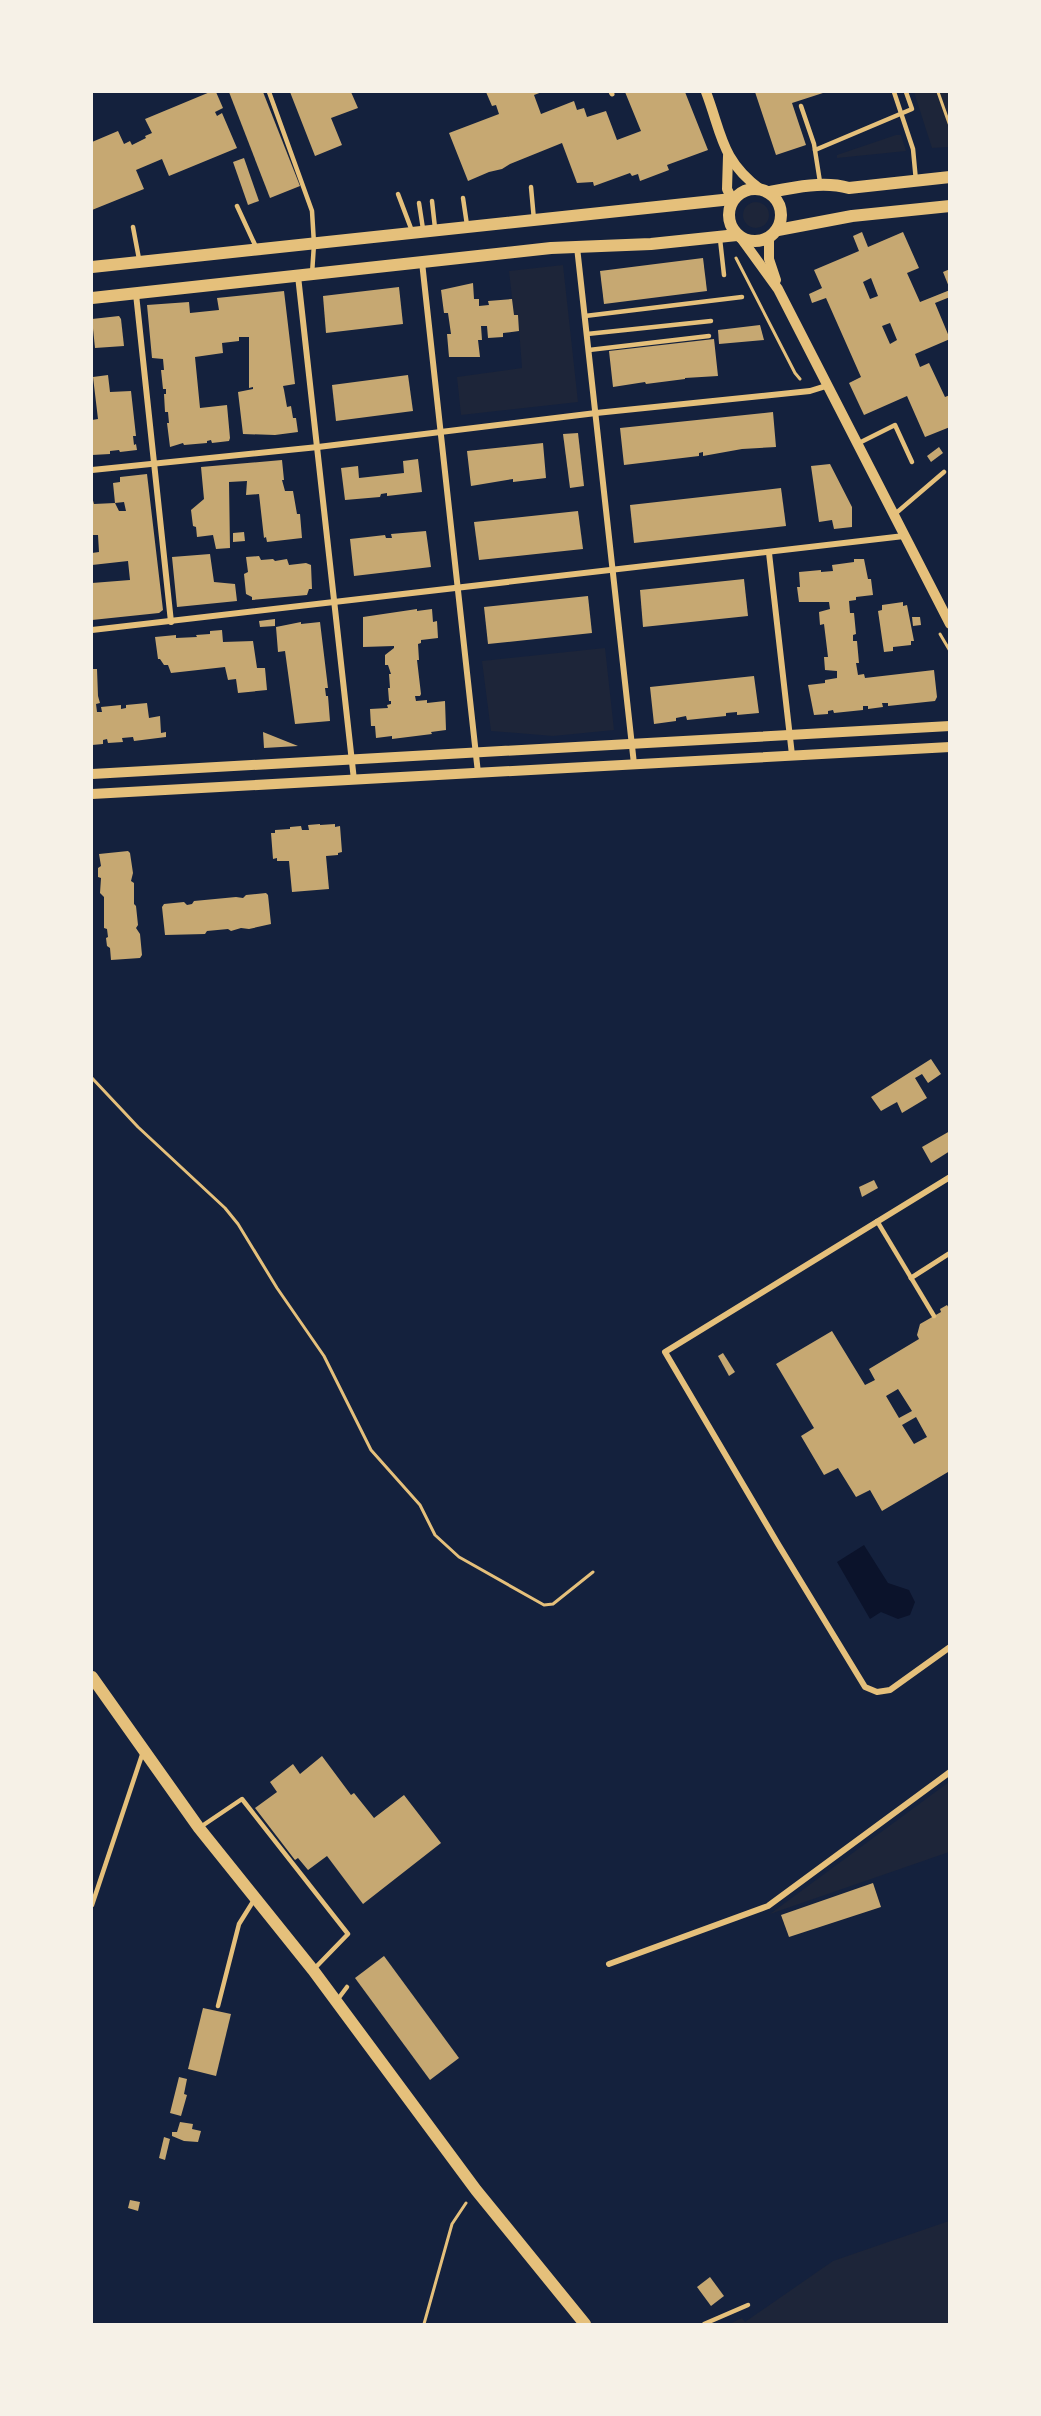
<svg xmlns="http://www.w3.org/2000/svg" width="1041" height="2416" viewBox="0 0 1041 2416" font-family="'Alegreya Sans',sans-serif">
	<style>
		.green { fill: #1d2539 }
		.water { fill: #0b132b }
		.building { fill: #c6a872; fill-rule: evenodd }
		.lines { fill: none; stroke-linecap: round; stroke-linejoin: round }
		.path { stroke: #e5c07b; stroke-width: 3 }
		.service { stroke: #e5c07b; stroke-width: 4.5 }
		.pedestrian { stroke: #e5c07b; stroke-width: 5 }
		.minor { stroke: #e5c07b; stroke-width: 6 }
		.tertiary { stroke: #e5c07b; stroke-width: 10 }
		.secondary { stroke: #e5c07b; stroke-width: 12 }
	</style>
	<rect width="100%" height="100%" fill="#14213d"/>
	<!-- green -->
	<g class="green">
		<path d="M914,92H949V147L932,148Z"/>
		<path d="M896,135H901L906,151L837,158V155Z"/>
		<circle cx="756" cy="215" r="13"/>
		<path d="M563,265L578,402L461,415L457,377L522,368L518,315H514L509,271Z"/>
		<path d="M605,648L614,730L553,736L491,731L482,661Z"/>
		<path d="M949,1782V1852L770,1914L945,1785Z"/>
		<path d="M949,2221V2324H729L742,2318L745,2322L833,2261Z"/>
	</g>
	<!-- water -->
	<path class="water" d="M864,1545L888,1583L909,1590L915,1602L910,1615L898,1619L881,1612L870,1619L837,1562Z"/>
	<!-- building -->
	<g class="building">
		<path d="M210,92H216L223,108L215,112L217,116L222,113L237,148L169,176L162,159L136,170L144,189L92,210V142L118,131L124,144L130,141L132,145L146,138L145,136L152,133L145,119Z"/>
		<path d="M229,92H263L300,186L270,198Z"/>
		<path d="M290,92H351L358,108L331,118L342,145L315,156Z"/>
		<path d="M486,92H542L534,95L541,114L574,101L577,110L584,108L587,117L606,111L617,140L641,131L625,92H685L708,150L667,165L669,170L640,181L638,174L632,176L630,173L594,186L593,182L577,183L562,143L510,164L502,169L489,172L468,181L449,133L499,114L496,105L492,106Z"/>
		<path d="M755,92H826L792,103L806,145L776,155Z"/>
		<path d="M244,158L259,201L248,205L233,162Z"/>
		<path d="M862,232L868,247L903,232L919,268L907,273L920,302L950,290V297L935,303L950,339L915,354L920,367L929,363L945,397L950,395V427L925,437L907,396L864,415L849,383L861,377L826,298L812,303L809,294L822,288L814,270L859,251L853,236ZM871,278L878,296L870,299L863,282ZM890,323L897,340L890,344L882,326Z"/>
		<path d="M703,258L707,291L604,304L600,271Z"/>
		<path d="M950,269V287H949L943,272Z"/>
		<path d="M473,283L474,299H479V306L489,305L488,301L512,299L514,315H518L519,331L503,333V337L488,338L487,326H481L482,340H478L480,357H449L447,334H451L448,313H444L441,290Z"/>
		<path d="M399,287L403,324L326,333L323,296Z"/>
		<path d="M284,291L295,384L283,386L284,390L287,407L291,406L293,418H296L298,432L275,435L243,434L238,392L253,389V387L249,388V337H239V341L222,343L223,353L195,357L200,408L227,405L230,438L229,441L212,443L211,440L207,441V443L184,445L183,443L170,447L167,423H169L168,412H165L164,394H166V389H163L161,370H164L163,359L152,358L147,305L189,302L190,313L219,310L217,298Z"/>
		<path d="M119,316L121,319L124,346L95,348L92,319Z"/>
		<path d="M760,325L764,340L719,344L718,330Z"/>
		<path d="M714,339L718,376L685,378V379L646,384L645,382L613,387L609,351Z"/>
		<path d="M108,375L110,392L131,391L136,436H133L134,445L136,444L137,450L120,452L119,450L110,451V454L92,455V420L98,419L93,377Z"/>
		<path d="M408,375L413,411L336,421L332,385Z"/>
		<path d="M773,412L776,447L742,449L703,456V452L699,453V456L624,465L620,428Z"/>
		<path d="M578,433L584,486L570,488L563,434Z"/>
		<path d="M543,443L546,478L513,482V479L471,486L467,451Z"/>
		<path d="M939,447L943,453L931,462L927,456Z"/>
		<path d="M418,459L422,492L387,496V493L381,494L380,497L345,500L341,468L358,466L359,478L404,473L403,461Z"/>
		<path d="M282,460L284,480H282L285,491H293L297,514H300L302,538L267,542L266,537L264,538L259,494L246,495L247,481L229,482L230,548L216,549L213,535L197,537L196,527L193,526L191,510L204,499L201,467Z"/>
		<path d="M830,464L852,507V527L834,529L832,520L819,522L811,466Z"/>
		<path d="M147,474L163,610L159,613L92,620V583L130,580L128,561L92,565V553L99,552L98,535H92V497L94,504L115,503L119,511H126L124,502L115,503L113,483L120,482V477Z"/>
		<path d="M781,488L786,526L634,543L630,505Z"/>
		<path d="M578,511L583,549L479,560L474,522Z"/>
		<path d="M426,531L431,567L354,576L350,539L385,535L386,538H392L391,534Z"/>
		<path d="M244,532L245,541L233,542V533Z"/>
		<path d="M210,554L214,582L235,584L237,601L177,607L172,557Z"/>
		<path d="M259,556L261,560L273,559L275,561L287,559L289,565L306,563L311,565L312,589H309L307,595L252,600V597L246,594L244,574L248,572L246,557Z"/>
		<path d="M854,559H864L868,579H871L873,595L856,597V600L849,601L850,613H854L856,634L853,635V641H857L859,663H856L858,675L864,674L865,678L934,670L937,697L935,701L888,706V703H882L883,707L868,709V706H863V710L834,713L833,710L828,711V714L814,715L808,685L825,683V680L837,678V671L825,670L824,657H828L824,624L820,625L819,612L830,609L829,602H799L797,587H800L799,572L821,570V572L833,571L832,565L854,562Z"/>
		<path d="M744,579L748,616L643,627L640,590Z"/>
		<path d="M588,596L592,633L488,644L484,607Z"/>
		<path d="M903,602V606L907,605L914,641H911V645L893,647V651L884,652L878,611L882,610V605Z"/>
		<path d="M417,609V611L432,609L433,622L437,621L438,638L421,640V643L418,644L419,660H417L421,694L420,696H415L416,701L427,700V703L445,701L446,730L431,732L432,734L392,739V736L376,738L375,726H371L370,709L388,708L387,705L391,704V701H389L388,688H390L389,674H391L388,665H385V655L394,648V646L363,647V617Z"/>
		<path d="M912,617H920L921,625L913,626Z"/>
		<path d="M275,619V626L260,627L259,621Z"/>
		<path d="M301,622V624L320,622L328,688H325L326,696H328L330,721L295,724L285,651L278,652L276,627Z"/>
		<path d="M222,630L223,642L253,641L257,668H265L267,690L238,693L236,679L228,680L225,667L171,673L168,665H164L160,659H158L155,637L176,635V638L197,637L196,635L210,634V631Z"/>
		<path d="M92,669H97L98,696L100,703L96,704L97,712H102L101,707L121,705V709L126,708V705L147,703L149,718L160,716L161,733L166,732V737L134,741L133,737L122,738L123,742L108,743L107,739L103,740V744L92,745Z"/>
		<path d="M754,676L759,713L737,715V712L726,713V716L687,720L686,716L676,718V721L654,724L650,687Z"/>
		<path d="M263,732L298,746L264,748Z"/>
		<path d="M320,824V825L335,824V827L340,826L342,852L338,853V855L326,856L329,889L292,892L289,861H277V858L273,859L271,833H275V830L290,829V827L301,826L302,830H309L308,825Z"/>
		<path d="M128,851L130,853L133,873L131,881L134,883V904L136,906L138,925L136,928L140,934L142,955L140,958L111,960L110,948L107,946L106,938L108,937L107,929L104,928V897L100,893L101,878L98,877V868L101,866L99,854Z"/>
		<path d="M266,893L268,895L271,924L249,929L241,928L231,931L228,929L207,931L205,934L165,935L162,907L164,904L184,902L187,905L192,904L194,901L236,897L243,898L246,895Z"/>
		<path d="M931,1059L941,1074L928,1083L922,1074L915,1078L927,1098L902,1113L897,1102L881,1111L871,1097Z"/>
		<path d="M950,1131V1151L931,1163L922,1147Z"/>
		<path d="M874,1180L878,1188L862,1197L859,1187Z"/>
		<path d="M947,1305L950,1310V1474L948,1472L882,1511L870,1490L856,1497L838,1468L824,1475L801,1436L814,1428L776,1364L832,1331L865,1385L875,1380L869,1369L919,1339L917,1335L920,1324L941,1312L940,1309ZM898,1389L912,1411L899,1418L886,1396ZM916,1417L927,1437L914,1444L902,1425Z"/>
		<path d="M723,1353L735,1372L729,1376L718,1356Z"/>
		<path d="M322,1756L351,1795L354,1793L374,1818L404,1795L441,1843L363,1904L327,1856L308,1870L298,1858L295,1860L255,1808L277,1792L270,1782L293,1764L300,1774Z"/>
		<path d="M873,1883L881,1907L789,1937L781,1915Z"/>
		<path d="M384,1956L459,2058L430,2080L355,1978Z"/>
		<path d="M203,2008L231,2014L216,2076L188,2069Z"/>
		<path d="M179,2077L187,2079L184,2094L187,2095L181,2116L170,2113Z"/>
		<path d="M180,2122L193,2124L192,2129L201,2131L198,2142L184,2141L172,2136V2132H177Z"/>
		<path d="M164,2137L170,2139L165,2160L159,2158Z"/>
		<path d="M130,2200L140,2202L138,2211L128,2208Z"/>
		<path d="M710,2277L724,2296L711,2306L697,2287Z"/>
	</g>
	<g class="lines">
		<!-- path -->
		<g class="path">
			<path d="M938,92L950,126"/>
			<path d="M736,258L795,373L800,379"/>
			<path d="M940,634L950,651"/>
			<path d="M92,1078L138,1127L225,1208L238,1224L277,1288L324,1356L371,1450L420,1505L435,1535L459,1557L544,1605L553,1604L593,1572"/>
			<path d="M424,2324L452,2224L466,2203"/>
		</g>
		<!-- service -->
		<g class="service">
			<path d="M269,92L312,211L314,244L312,274"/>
			<path d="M894,92L913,149L916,181"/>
			<path d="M801,106L814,144L820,182"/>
			<path d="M815,150L912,109L906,92"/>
			<path d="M531,187L534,220"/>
			<path d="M398,194L412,231"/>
			<path d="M463,198L467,225"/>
			<path d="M432,201L435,228"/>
			<path d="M419,203L423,229"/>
			<path d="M237,206L256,247"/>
			<path d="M133,227L139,259"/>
			<path d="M720,239L724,275"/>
			<path d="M585,316L742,297"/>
			<path d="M587,334L711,321"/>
			<path d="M589,350L709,336"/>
			<path d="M859,443L895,425L912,462"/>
			<path d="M895,514L944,472"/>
			<path d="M877,1221L934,1316"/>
			<path d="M199,1828L242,1799L348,1934L315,1968"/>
			<path d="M92,1905L143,1752"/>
			<path d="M338,1999L347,1987"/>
			<path d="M218,2006L239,1924L254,1900"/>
			<path d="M704,2324L748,2305"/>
		</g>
		<!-- pedestrian -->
		<g class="pedestrian">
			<path d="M611,92L612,94"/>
			<path d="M911,1278L950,1253"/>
		</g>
		<!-- minor -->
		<g class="minor">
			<path d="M577,247L634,764"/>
			<path d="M422,262L478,773"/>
			<path d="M298,276L354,780"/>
			<path d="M136,294L171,622"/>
			<path d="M92,470L318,447L596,413L810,391L826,386"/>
			<path d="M769,553L792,755"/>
			<path d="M92,630L904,536"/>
			<path d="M950,1177L665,1352L778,1544L865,1687L877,1692L890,1690L950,1647"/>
			<path d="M609,1964L768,1906L950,1772"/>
		</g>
		<!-- tertiary -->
		<g class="tertiary">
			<path d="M706,92C722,134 721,160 760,189"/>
			<path d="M728,156L727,189L732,199"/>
			<path d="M769,237V259L776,280"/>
			<path d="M741,238L778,289L950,624"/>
			<path d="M92,774L950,726"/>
			<path d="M92,794L950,747"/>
		</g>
		<!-- secondary -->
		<g class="secondary">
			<circle cx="755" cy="215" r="26"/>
			<path d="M770,192C795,187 824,181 849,188L950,177"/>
			<path d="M778,230L852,216L950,206"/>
			<path d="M92,267L732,199"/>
			<path d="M92,298L551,248L651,244L737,235"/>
			<path d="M92,1677L199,1828L313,1970L476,2190L585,2324"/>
		</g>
	</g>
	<!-- border -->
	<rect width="1041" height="2416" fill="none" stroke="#f6f1e7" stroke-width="186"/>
</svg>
